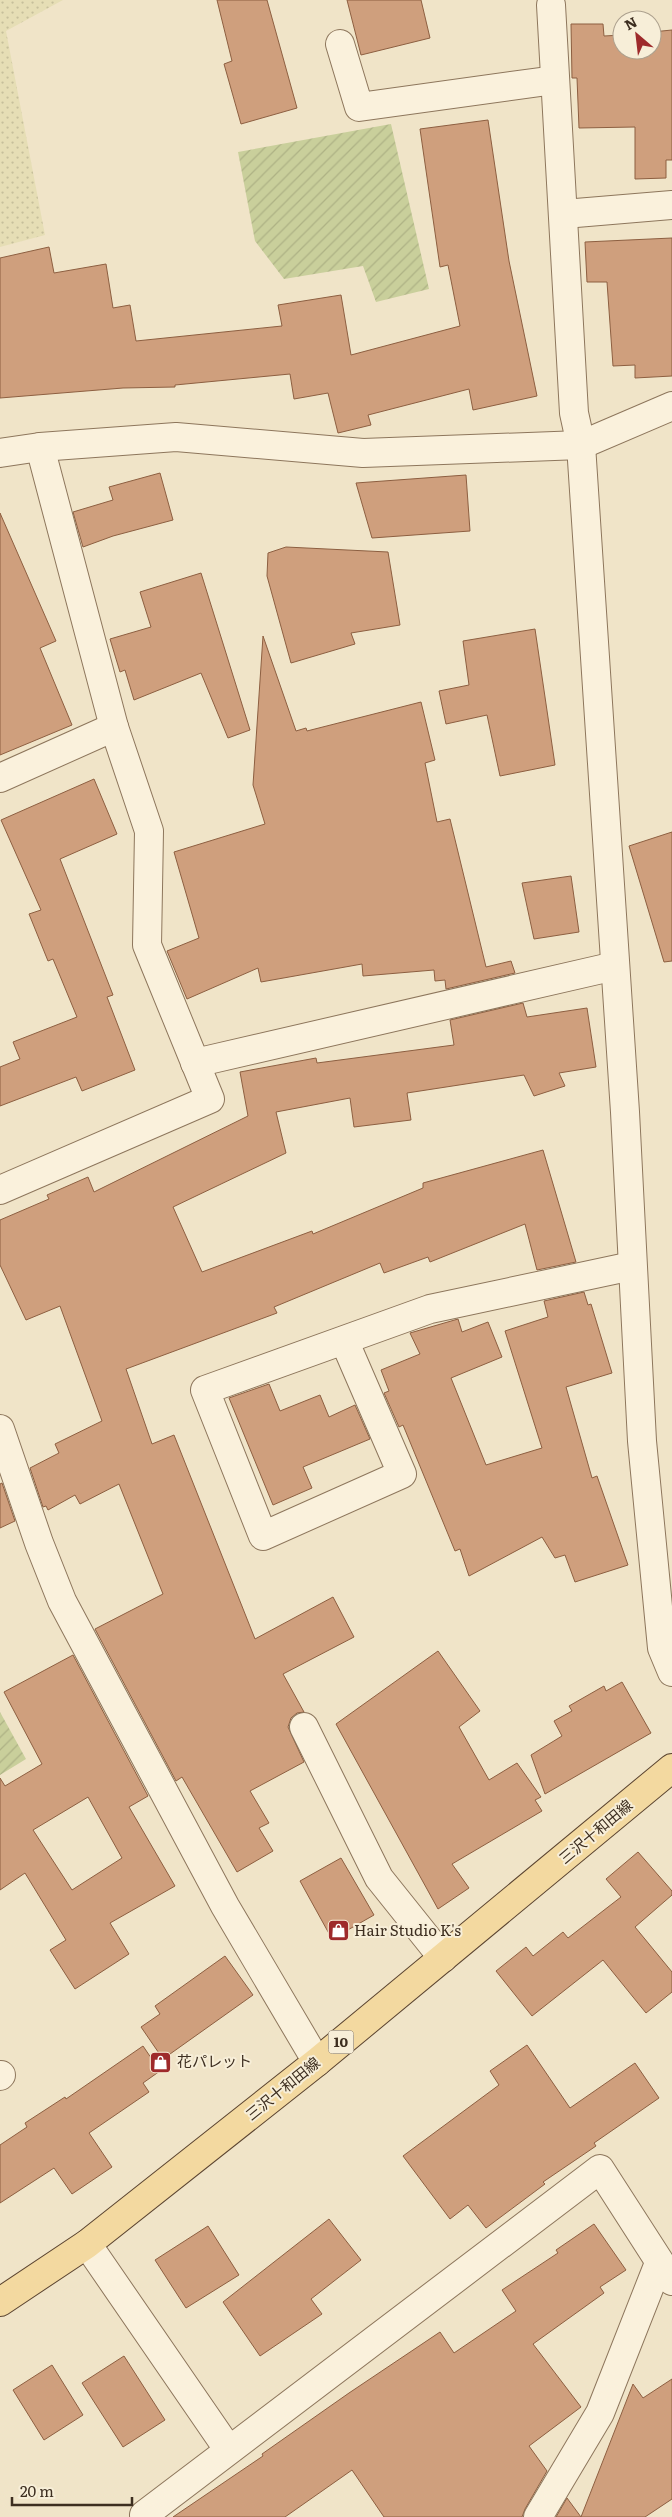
<svg xmlns="http://www.w3.org/2000/svg" width="672" height="2517" viewBox="0 0 672 2517" font-family="Literata,'Noto Sans JP',serif">
	<style>
		.farmland { fill: url(#farmland-dots) }
		.garden { fill: url(#garden-furrows) }
		.building { fill: #cf9f7d; stroke: #8d5f41; fill-rule: evenodd }
		.lines { fill: none; stroke-linecap: round; stroke-linejoin: round }
		.minor-casing { stroke: #8d765c; stroke-width: 30 }
		.major-casing { stroke: #5b4430; stroke-width: 30 }
		.minor { stroke: #faf1dc; stroke-width: 28 }
		.major { stroke: #f3d9a0; stroke-width: 28 }
		.labels { text-anchor: middle; stroke-width: 4; stroke-linejoin: round; paint-order: stroke }
		.shield { fill: #f7eed8; stroke: #756857; stroke-width: 1 }
		.shield-label { font-size: 14px; font-weight: bold; fill: #3d2e20 }
		.street-label { font-size: 15px; fill: #3d2e20; stroke: #f7eed8 }
		.poi-label { font-size: 15px; fill: #3d2e20; stroke: #f7eed8; text-anchor: start }
	</style>
	<defs>
		<pattern id="farmland-dots" width="8" height="8" patternUnits="userSpaceOnUse" patternTransform="scale(1.25)"><rect width="8" height="8" fill="#e6deb5"/><path d="M2 2h.1M6 6h.1" fill="none" stroke="#c6bf9b" stroke-width="1.8" stroke-linecap="round"/></pattern>
		<pattern id="garden-furrows" width="10" height="10" patternUnits="userSpaceOnUse" patternTransform="scale(1.25)"><rect width="10" height="10" fill="#c9cf9b"/><path d="M-1 1l2-2M0 10L10 0M9 11l2-2" fill="none" stroke="#aeb285"/></pattern>
	</defs>
	<rect width="100%" height="100%" fill="#f0e4c8"/>
	<!-- farmland -->
	<path class="farmland" d="M0,0H63L6,31L45,235L0,247Z"/>
	<!-- garden -->
	<g class="garden">
		<path d="M391,124L429,289L376,302L363,266L284,279L255,241L238,152Z"/>
		<path d="M0,1712L26,1759L0,1775Z"/>
	</g>
	<!-- building -->
	<g class="building">
		<path d="M217,0H267L297,108L241,124L224,64L232,61Z"/>
		<path d="M347,0H421L430,38L361,55Z"/>
		<path d="M571,24H603L604,36L622,35V50H652V32L672,30V160H666V178L635,179V127L579,128L577,78H572Z"/>
		<path d="M488,120L509,261L537,396L473,410L469,389L368,415L371,425L338,433L328,393L294,399L290,374L175,385V387L123,388L0,398V258L49,247L54,273L106,264L113,308L130,305L136,341L282,326L278,305L341,295L351,355L460,326L448,265L440,267L420,129Z"/>
		<path d="M672,238V376L635,378V365L613,366L607,282H587L585,242Z"/>
		<path d="M160,473L173,520L113,536L83,547L73,512L113,500L109,487Z"/>
		<path d="M466,475L470,531L372,538L356,483Z"/>
		<path d="M0,513L56,641L40,648L72,725L0,755Z"/>
		<path d="M286,547L388,552L400,625L351,633L355,644L291,663L267,576L268,553Z"/>
		<path d="M201,573L250,730L228,738L201,673L134,700L125,670L120,672L110,639L151,627L140,592Z"/>
		<path d="M535,629L555,765L500,776L487,715L446,724L439,691L469,685L463,641Z"/>
		<path d="M263,636L296,731L306,728L307,731L421,702L435,760L425,763L437,822L450,819L486,967L511,961L515,973L446,989L445,980L435,981L434,970L363,976L362,964L261,982L258,968L187,999L167,951L199,938L174,852L265,824L253,785Z"/>
		<path d="M94,779L117,834L60,859L113,995L107,997L135,1070L82,1091L76,1077L0,1106V1067L20,1059L13,1042L77,1017L53,959L48,961L29,914L41,910L1,820Z"/>
		<path d="M672,832V961L664,962L629,846Z"/>
		<path d="M571,876L579,932L534,939L522,883Z"/>
		<path d="M523,1003L527,1017L587,1008L596,1067L559,1073L565,1086L534,1096L524,1075L407,1093L411,1120L354,1127L350,1098L276,1112L286,1153L173,1207L202,1272L312,1231L313,1234L423,1188V1183L543,1150L576,1262L537,1270L525,1224L430,1262L428,1257L384,1273L380,1263L274,1307L277,1313L126,1369L152,1444L174,1435L255,1639L333,1597L354,1637L283,1674L304,1712L297,1713L291,1718L288,1727L304,1762L250,1791L269,1823L259,1828L273,1851L237,1872L182,1777L176,1781L95,1629L163,1594L119,1484L80,1504L75,1495L48,1510L46,1506L43,1507L30,1468L59,1453L55,1444L102,1421L60,1306L26,1320L0,1265V1220L49,1199L47,1195L88,1177L94,1192L248,1116L240,1072L316,1058L317,1063L454,1045L450,1020Z"/>
		<path d="M584,1292L588,1305L591,1304L612,1373L566,1387L592,1478L597,1476L628,1565L575,1582L565,1555L555,1558L542,1537L469,1576L460,1549L455,1551L403,1425L399,1427L384,1393L389,1391L381,1370L420,1354L410,1333L458,1319L462,1332L488,1322L502,1357L451,1378L486,1465L542,1448L505,1331L548,1317L544,1301Z"/>
		<path d="M269,1384L280,1411L320,1395L329,1417L355,1405L370,1439L303,1467L312,1488L273,1505L229,1398Z"/>
		<path d="M2,1483L15,1521L0,1528V1484Z"/>
		<path d="M438,1651L480,1711L459,1727L489,1780L517,1763L541,1797L535,1800L542,1811L452,1864L469,1888L438,1909L336,1724Z"/>
		<path d="M73,1655L148,1796L129,1807L175,1886L110,1923L129,1954L75,1989L50,1950L66,1940L25,1873L0,1890V1778L5,1786L42,1764L4,1692ZM88,1797L122,1858L72,1890L33,1830Z"/>
		<path d="M622,1682L651,1733L545,1794L531,1755L562,1736L554,1721L572,1711L569,1706L604,1686L606,1691Z"/>
		<path d="M638,1852L672,1891V1895L635,1927L672,1972V1992L646,2013L603,1960L532,2016L496,1971L526,1947L533,1956L563,1932L568,1938L621,1897L606,1879Z"/>
		<path d="M341,1858L374,1915L332,1939L300,1881Z"/>
		<path d="M225,1956L253,1995L163,2059L141,2027L160,2014L155,2006Z"/>
		<path d="M527,2045L570,2108L635,2063L659,2098L594,2143L596,2146L543,2182L545,2184L486,2228L468,2205L450,2219L403,2156L499,2085L490,2071Z"/>
		<path d="M143,2046L160,2071L143,2083L149,2092L89,2133L112,2167L72,2194L54,2168L0,2203V2145L27,2127L25,2123L65,2097L66,2099Z"/>
		<path d="M329,2219L361,2260L311,2299L322,2314L260,2356L223,2302Z"/>
		<path d="M594,2224L626,2270L600,2287L604,2293L533,2344L581,2407L529,2446L547,2471L525,2509L522,2517H384L352,2470L285,2517H173L263,2456L262,2454L349,2393L440,2332L454,2353L516,2311L502,2290L558,2253L556,2250Z"/>
		<path d="M208,2226L239,2275L186,2308L155,2260Z"/>
		<path d="M124,2356L165,2420L123,2447L82,2383Z"/>
		<path d="M52,2365L83,2415L44,2440L13,2390Z"/>
		<path d="M672,2379V2499L645,2517H581L633,2384L643,2398Z"/>
		<path d="M567,2498L581,2517H556Z"/>
	</g>
	<g class="lines">
		<defs>
			<g id="minor">
				<path d="M551,5L574,413L581,445L625,1112L642,1441L662,1648L672,1672"/>
				<path d="M340,44L359,107L555,80"/>
				<path d="M564,214L672,205"/>
				<path d="M0,453L40,447L176,437L363,453L581,445L672,406"/>
				<path d="M0,778L114,727"/>
				<path d="M195,1063L615,966"/>
				<path d="M0,1190L210,1099L147,945L149,831L114,727L40,447"/>
				<path d="M344,1340L402,1474L263,1536L205,1390L430,1309L632,1266"/>
				<path d="M0,1429L39,1543L62,1601L225,1906L317,2062"/>
				<path d="M304,1727L379,1878L443,1958"/>
				<path d="M0,2076L1,2075"/>
				<path d="M87,2244L228,2449"/>
				<path d="M145,2517L144,2515L600,2169L672,2281"/>
				<path d="M538,2517L600,2413L659,2263"/>
			</g>
			<path id="major" d="M0,2302L87,2244L317,2062L672,1768"/>
		</defs>
		<!-- minor casing -->
		<use href="#minor" class="minor-casing"/>
		<!-- major casing -->
		<use href="#major" class="major-casing"/>
		<!-- minor -->
		<use href="#minor" class="minor"/>
		<!-- major -->
		<use href="#major" class="major"/>
	</g>
	<!-- icons -->
	<defs>
		<symbol id="shop-square" viewBox="-11 -11 22 22"><rect x="-9" y="-9" width="18" height="18" rx="4" fill="#9e2a2b" stroke="#f7eed8"/><path d="M-5-2.5h2.3a2.7 3.5 0 0 1 5.4 0H5L5.5 6h-11ZM-1.5-2.5h3a1.5 2.3 0 0 0-3 0Z" fill="#fff"/></symbol>
	</defs>
	<g fill-rule="evenodd">
		<use href="#shop-square" x="326" y="1918" width="25" height="25"/>
		<use href="#shop-square" x="148" y="2050" width="25" height="25"/>
	</g>
	<g class="labels">
		<!-- shield labels -->
		<rect class="shield" x="328.5" y="2030.5" width="25" height="23" rx="4"/>
		<g class="shield-label">
			<text x="341" y="2047">10</text>
		</g>
		<!-- street labels -->
		<g class="street-label">
			<text transform="translate(596 1832) rotate(-40)" y="5">三沢十和田線</text>
			<text transform="translate(283 2089) rotate(-39)" y="5">三沢十和田線</text>
		</g>
		<!-- poi labels -->
		<g class="poi-label">
			<text x="354" y="1936">Hair Studio K's</text>
			<text x="177" y="2067">花パレット</text>
		</g>
	</g>
	<!-- north arrow -->
	<g transform="translate(637 35) rotate(332)"><circle r="24" fill="#f7eed8" stroke="#ada18e"/>
	<path d="M0-4L9 19L0 12L-9 19Z" fill="#9e2a2b"/>
	<text y="-8" font-size="14" font-weight="bold" text-anchor="middle" fill="#3d2e20">N</text>
	</g>
	<!-- scale -->
	<path d="M12 2497v8h120v-8" fill="none" stroke="#3d2e20" stroke-width="2.5"/>
	<text x="20" y="2497" font-size="15" fill="#3d2e20" stroke="#f7eed8" stroke-width="4" paint-order="stroke">20 m</text>
</svg>
